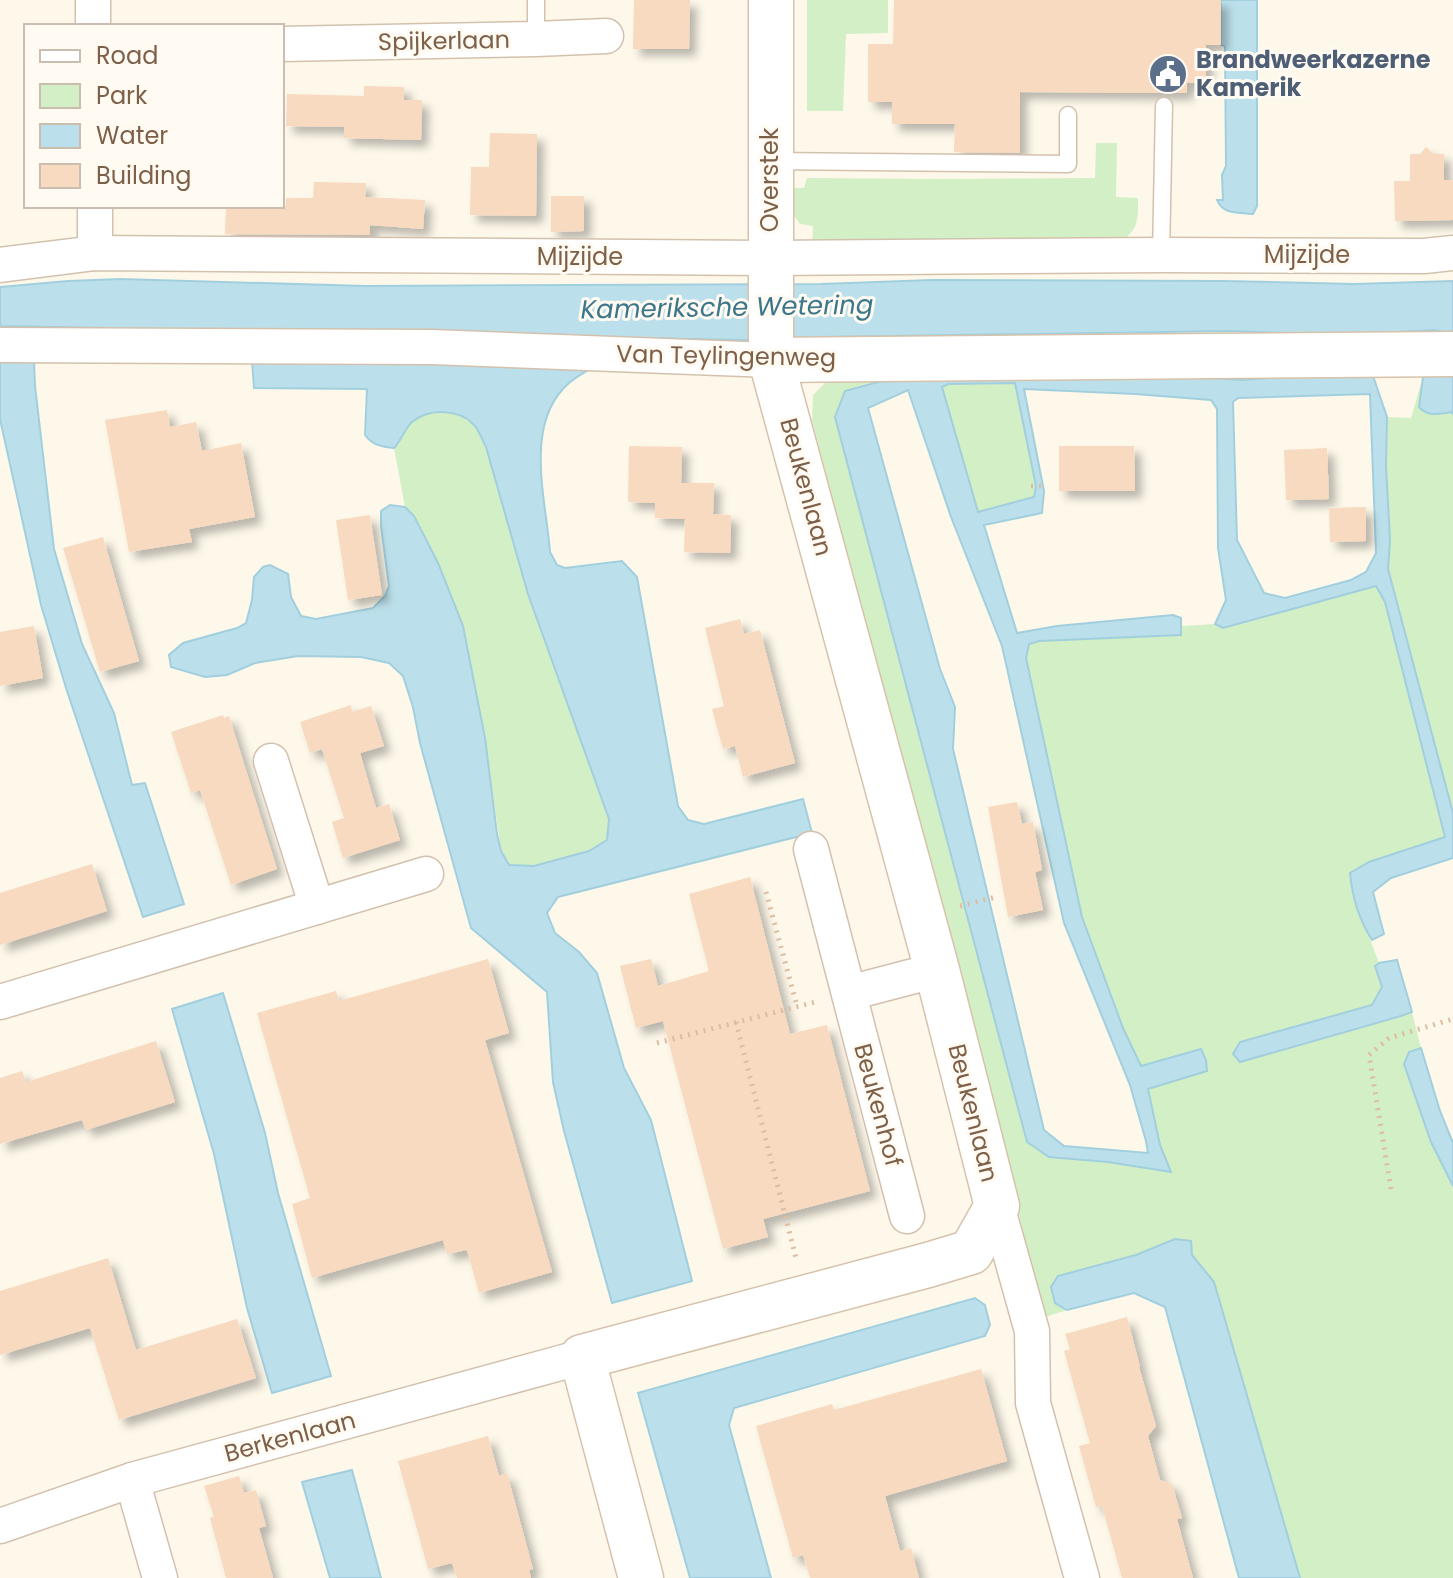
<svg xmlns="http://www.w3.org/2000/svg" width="1453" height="1578" viewBox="0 0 1453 1578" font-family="Poppins,sans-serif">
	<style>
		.green { fill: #d3efc6 }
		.water { fill: #bce0eb; stroke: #a1cfde; stroke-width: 2; fill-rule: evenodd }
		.building { fill: #f7dabf; filter: url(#shadow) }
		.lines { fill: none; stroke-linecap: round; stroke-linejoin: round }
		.lane-casing { stroke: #d3c1ae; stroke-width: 19 }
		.street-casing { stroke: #d3c1ae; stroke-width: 37 }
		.secondary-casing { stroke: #d7c2ab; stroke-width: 47 }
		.path { stroke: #ddbda1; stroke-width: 5; stroke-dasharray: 2 6; stroke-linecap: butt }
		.lane { stroke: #fff; stroke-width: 16 }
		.street { stroke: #fff; stroke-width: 34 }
		.secondary { stroke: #fff; stroke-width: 44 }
		.labels { text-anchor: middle; stroke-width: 6; stroke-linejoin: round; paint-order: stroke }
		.street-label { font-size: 24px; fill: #7e6049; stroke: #fffbf3 }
		.service-label { font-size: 24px; font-weight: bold; fill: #4e5e75; stroke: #fffbf3; text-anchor: start }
		.water-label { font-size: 26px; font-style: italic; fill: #3d778b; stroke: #fffbf3 }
	</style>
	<defs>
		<filter id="shadow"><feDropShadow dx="7" dy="7" stdDeviation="4" flood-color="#0004"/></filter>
	</defs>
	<rect width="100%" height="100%" fill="#fef8ea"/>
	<!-- green -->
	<g class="green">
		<path d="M807,0H888V33L846,34L843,111H807Z"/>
		<path d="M1096,143H1117L1116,197L1138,198C1138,221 1139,229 1119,243L812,246L813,226L800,224L794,216V188H804L807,178L940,179L1095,178Z"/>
		<path d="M927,365L836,417L1027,1142L1049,1157L1108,1162L1170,1172L1160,1145L1148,1089L1207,1071L1201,1049L1141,1066L1123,1028L1082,917L1026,658L1029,644L1039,641L1181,634L1182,626L1215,624L1223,628L1376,586L1385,602L1445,838L1409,850L1351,889L1379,963L1375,966L1382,987L1372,1005L1241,1042L1240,1062L1401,1017L1412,1012L1421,1048L1409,1052L1453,1186V1578H1300L1214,1282L1192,1255L1175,1239L1051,1287L1055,1303L1067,1310L1042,1318L1016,1202L812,420L813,395L827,381Z"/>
		<path d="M1423,377L1419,407L1431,414L1452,412L1453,414V813L1388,569L1390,540L1386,466L1387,417L1411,418Z"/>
		<path d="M1015,383L1036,486L1034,498L978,512L942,387L948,384Z"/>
		<path d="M455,412L474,424L486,447L528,594L609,819L607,840L589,851L534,866L509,865L501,851L485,738L463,626L438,563L414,516L405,507L394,448C400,441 404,433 409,425C420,412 440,413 455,412Z"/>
	</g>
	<!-- water -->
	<g class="water">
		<path d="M1221,0H1257V206L1253,214C1238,212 1223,215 1217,200H1223L1222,175L1226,166L1225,46L1221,45Z"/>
		<path d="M120,279L365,286L821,284L932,280L1223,281L1354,284L1453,281V334L1434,330L1343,335L1231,331L820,337L742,340L0,326V287L68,281Z"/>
		<path d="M0,360H34L35,386L54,549L82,644L114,713L132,785L145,783L184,904L143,917L66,688L41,605L0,419Z"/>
		<path d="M252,360L595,366C587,371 577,376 569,383C523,423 546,499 550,552L557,565L565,568L622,561L637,577L678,806L688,820L704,824L803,799L812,833L558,897L547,913L555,933L579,952L597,973L624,1068L651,1120L692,1281L612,1303L564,1131L553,1082L547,992L471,928L420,743L413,707L403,676L389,663L361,657L298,656L255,663L227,675L205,677L171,667L169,655L183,643L237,628L246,623L252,600L254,577L263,567L270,565L288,574L291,597L301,616L316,619L373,608L385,596L389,586L381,526V511L390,505L405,507L414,516L438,563L463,626L485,738L497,834L501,851L509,865L534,866L589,851L607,840L609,819L528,594L486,447C482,440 479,429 473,424C459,409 429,408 412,422C405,428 401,441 394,448C382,447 372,445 365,435L367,389L254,388Z"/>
		<path d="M1371,370L1387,417L1386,466L1390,540L1388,569L1453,813V858L1391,878L1373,892L1384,934L1372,940C1360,921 1352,896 1350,873L1369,862L1445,837L1385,602L1376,586L1223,628L1215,624L1226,600L1218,548L1217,409L1211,400L1135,394L1024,389L1044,491L1042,513L984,525L1017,633L1057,626L1173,615L1181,618V635L1039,641L1029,644L1026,658L1082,917L1123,1028L1141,1066L1201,1049L1206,1060L1207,1071L1148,1089L1160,1145L1171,1172L1108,1162L1049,1157L1027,1142L835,417L845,391L904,375L1140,373L1242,380ZM1015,383L1036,486L1034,497L978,512L942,387L948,384ZM908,390L951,517L1002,646L1064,923L1130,1085L1146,1141L1148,1153L1064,1146L1044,1130L953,749L955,707L940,669L868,408ZM1370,394L1376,553L1366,572L1351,580L1285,598L1264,593L1237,540L1233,402L1238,398Z"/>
		<path d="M1453,370V414L1451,412C1439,414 1428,417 1419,407L1423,377Z"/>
		<path d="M1397,960L1412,1012L1401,1016L1240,1062L1233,1054L1240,1042L1372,1005L1382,987L1375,966L1379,963Z"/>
		<path d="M223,993L265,1133L278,1193L331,1376L272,1393L247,1308L214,1154L172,1009Z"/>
		<path d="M1421,1048L1440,1111L1453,1143V1186L1431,1142L1404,1064L1409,1052Z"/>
		<path d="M1175,1239L1191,1241L1192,1255L1214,1282L1300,1578H1239L1165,1307L1134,1293L1067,1310L1055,1303L1051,1287L1058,1276L1136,1255Z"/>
		<path d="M975,1298L985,1305L990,1325L985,1336L734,1408L729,1425L771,1578H690L638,1393Z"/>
		<path d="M352,1470L381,1578H330L302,1482Z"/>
	</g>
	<!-- building -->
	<g class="building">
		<path d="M634,0H690L689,49H633Z"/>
		<path d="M894,0H1221V45H1206V82L1187,83V93L1020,92V153L954,152L955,124H892V102H868V44H893Z"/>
		<path d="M364,86L404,87V100H422L421,140L344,138V127L286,126L287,94L364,96Z"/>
		<path d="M490,133L537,134L536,216L470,215L471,167H489Z"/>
		<path d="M1426,147L1434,154H1444V180H1453V220L1395,221L1394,181H1410V154H1420Z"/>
		<path d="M314,182L366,183L365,197L425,200L423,229L370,225V235L225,234L226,206H286V198H313Z"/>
		<path d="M551,196H584V231L551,232Z"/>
		<path d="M167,410L170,427L196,422L202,451L241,443L255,517L189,529L192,542L129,552L105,420Z"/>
		<path d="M629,446L682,447L681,483H714L713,514L731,515L730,553L684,552L685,519L655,518V503L628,502Z"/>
		<path d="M1059,446H1134L1135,491H1059Z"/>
		<path d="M1308,449L1327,448L1329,499L1286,500L1284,450Z"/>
		<path d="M1366,507V541L1330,542L1329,508Z"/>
		<path d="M370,515L382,595L348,600L336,520Z"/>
		<path d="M103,537L139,661L100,672L63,548Z"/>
		<path d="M740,619L744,634L760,630L795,763L743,777L735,746L723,749L712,709L724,706L705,628Z"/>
		<path d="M34,626L43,678L0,686V632Z"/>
		<path d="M351,705L352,712L371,706L384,746L360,753L376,808L389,804L400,840L343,858L332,822L344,818L322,749L310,753L300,722Z"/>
		<path d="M223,715L224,718L229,716L277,869L231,885L200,790L191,793L171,732Z"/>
		<path d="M1017,802L1022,824L1033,822L1042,870L1035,872L1043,910L1008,917L988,807Z"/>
		<path d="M92,864L107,911L0,945V893Z"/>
		<path d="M750,877L790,1034L827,1025L870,1191L763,1219L768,1237L723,1249L663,1021L636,1028L620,966L651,959L658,986L709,971L689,894Z"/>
		<path d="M488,959L509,1033L485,1040L552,1272L479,1293L467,1250L447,1254L443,1240L312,1278L292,1204L310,1198L257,1013L336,991L339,1001Z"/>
		<path d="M156,1041L175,1102L86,1130L82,1120L0,1144V1078L22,1071L26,1082Z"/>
		<path d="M108,1258L136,1350L237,1319L256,1378L119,1420L90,1328L0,1355V1291Z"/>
		<path d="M1127,1317L1140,1367H1139L1156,1426L1148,1436L1160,1480L1172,1484L1182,1518L1177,1519L1193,1578H1122L1102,1506L1096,1507L1079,1446L1090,1443L1064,1351L1070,1349L1065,1334Z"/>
		<path d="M981,1369L1007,1461L885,1496L900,1551L911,1548L919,1578H810L803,1555L793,1558L756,1426L832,1404L834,1410Z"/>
		<path d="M488,1436L499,1476L507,1473L533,1569L529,1570L531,1578H457L452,1563L428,1569L398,1461Z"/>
		<path d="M239,1476L244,1493L256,1490L266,1526L259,1528L273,1578H226L210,1518L214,1517L204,1486Z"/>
	</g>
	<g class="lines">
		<defs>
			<g id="lane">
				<path d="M536,0V39"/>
				<path d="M772,161L1068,164V115"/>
				<path d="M1161,255L1164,106"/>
			</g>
			<g id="street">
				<path d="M93,0V26"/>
				<path d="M282,44L536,39L606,36"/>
				<path d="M95,206V253"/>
				<path d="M0,265L95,253L770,258L1161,255L1424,256L1453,253"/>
				<path d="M0,345L431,347L771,360"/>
				<path d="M271,761L317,907"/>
				<path d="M811,849L907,1216"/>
				<path d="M849,993L937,970"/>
				<path d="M0,1002L426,874"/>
				<path d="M997,1206L1032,1331L1033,1403L1082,1578"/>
				<path d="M132,1480L160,1578"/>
				<path d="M0,1526L132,1480L582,1357"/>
			</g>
			<g id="secondary">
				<path d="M771,360L1453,354"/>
				<path d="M641,1578L582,1357L928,1265L971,1252L997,1206L937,970L771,360V0"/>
			</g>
		</defs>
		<!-- lane casing -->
		<use href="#lane" class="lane-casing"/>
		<!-- street casing -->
		<use href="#street" class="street-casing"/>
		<!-- secondary casing -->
		<use href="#secondary" class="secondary-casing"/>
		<!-- path -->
		<g class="path">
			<path d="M1031,486H1046"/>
			<path d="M766,892L797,1006"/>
			<path d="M960,906L996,897"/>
			<path d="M736,1022L797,1262"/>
			<path d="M657,1043L815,1002"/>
			<path d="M1391,1189L1369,1055L1389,1038L1453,1019"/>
		</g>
		<!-- lane -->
		<use href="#lane" class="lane"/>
		<!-- street -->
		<use href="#street" class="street"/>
		<!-- secondary -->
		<use href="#secondary" class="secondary"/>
	</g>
	<!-- icons -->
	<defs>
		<symbol id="civic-disc" viewBox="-11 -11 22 22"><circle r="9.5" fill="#5c6f8a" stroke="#fffbf3"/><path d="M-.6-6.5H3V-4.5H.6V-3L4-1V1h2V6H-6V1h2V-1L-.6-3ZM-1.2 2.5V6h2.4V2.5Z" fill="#fff"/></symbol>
	</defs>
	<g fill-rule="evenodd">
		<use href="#civic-disc" x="1146" y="52" width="44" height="44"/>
	</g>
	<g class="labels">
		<!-- street labels -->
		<g class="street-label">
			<text transform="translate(444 41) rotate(-1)" y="8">Spijkerlaan</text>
			<text transform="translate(770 180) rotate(-90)" y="8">Overstek</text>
			<text x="1307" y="263">Mijzijde</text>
			<text x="580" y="265">Mijzijde</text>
			<text transform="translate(726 356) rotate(1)" y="8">Van Teylingenweg</text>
			<text transform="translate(806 487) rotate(75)" y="8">Beukenlaan</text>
			<text transform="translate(878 1105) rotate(75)" y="8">Beukenhof</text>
			<text transform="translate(973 1113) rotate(76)" y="8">Beukenlaan</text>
			<text transform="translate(290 1437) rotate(-15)" y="8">Berkenlaan</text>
		</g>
		<!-- service labels -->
		<g class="service-label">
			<text x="1196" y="68">Brandweerkazerne<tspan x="1196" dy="28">Kamerik</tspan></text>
		</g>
		<!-- water labels -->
		<g class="water-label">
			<text transform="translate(727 307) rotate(-1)" y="9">Kameriksche Wetering</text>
		</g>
	</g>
	<!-- legend -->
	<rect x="24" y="24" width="260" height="184" fill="#fffbf3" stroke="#cbbdaf" stroke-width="2"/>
	<rect x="40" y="50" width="40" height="12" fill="#ffffff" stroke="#cbbdaf" stroke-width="2"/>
	<text x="96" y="64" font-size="24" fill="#7e6049">Road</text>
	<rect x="40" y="84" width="40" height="24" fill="#d3efc6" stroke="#cbbdaf" stroke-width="2"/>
	<text x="96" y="104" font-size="24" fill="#7e6049">Park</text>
	<rect x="40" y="124" width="40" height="24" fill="#bce0eb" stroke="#cbbdaf" stroke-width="2"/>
	<text x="96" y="144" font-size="24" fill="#7e6049">Water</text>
	<rect x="40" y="164" width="40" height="24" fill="#f7dabf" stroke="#cbbdaf" stroke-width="2"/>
	<text x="96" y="184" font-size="24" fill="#7e6049">Building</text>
</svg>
